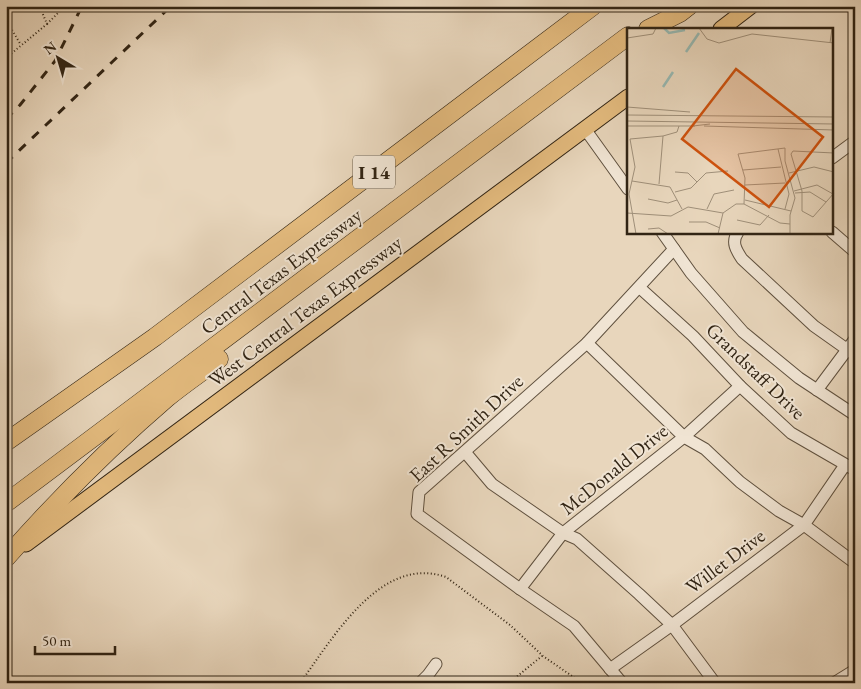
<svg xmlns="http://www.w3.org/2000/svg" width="861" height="689" viewBox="0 0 861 689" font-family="'EB Garamond',serif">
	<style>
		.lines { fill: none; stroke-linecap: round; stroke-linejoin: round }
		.minor-casing { stroke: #5f503e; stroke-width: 13 }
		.major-casing { stroke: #312414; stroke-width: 17 }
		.highway-casing { stroke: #312414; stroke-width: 19 }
		.path { stroke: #312414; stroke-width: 2; stroke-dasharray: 1 2.5; stroke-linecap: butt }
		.minor { stroke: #f0e4d3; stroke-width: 11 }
		.major { stroke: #e4bb7e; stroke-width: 15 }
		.highway { stroke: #e4bb7e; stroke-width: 18 }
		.rail { stroke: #312414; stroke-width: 3; stroke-dasharray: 9 9; stroke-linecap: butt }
		.labels { text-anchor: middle; stroke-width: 4; stroke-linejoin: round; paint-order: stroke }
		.shield { fill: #f0e4d3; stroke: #6a5e4d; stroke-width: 1 }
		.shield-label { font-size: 19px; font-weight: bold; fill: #312414 }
		.street-label { font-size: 20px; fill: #312414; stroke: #f0e4d3 }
		.inset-river { fill: none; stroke: #97b9b3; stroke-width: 2.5 }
		.inset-road { fill: none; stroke: #9f8f79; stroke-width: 1 }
		.view { fill: #cd510d; fill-opacity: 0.15; stroke: #cd510d; stroke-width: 2.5 }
		.inset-edge { fill: none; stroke: #312414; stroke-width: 2.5 }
	</style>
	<rect width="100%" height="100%" fill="#e8d6bc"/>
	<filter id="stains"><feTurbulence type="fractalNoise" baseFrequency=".004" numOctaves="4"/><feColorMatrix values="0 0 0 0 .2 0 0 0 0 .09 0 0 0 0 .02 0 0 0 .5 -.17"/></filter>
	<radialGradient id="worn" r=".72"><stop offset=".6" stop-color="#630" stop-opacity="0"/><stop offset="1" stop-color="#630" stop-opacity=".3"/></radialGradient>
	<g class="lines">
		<defs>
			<g id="minor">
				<path d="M585,129L628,189"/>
				<path d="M832,158L855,141"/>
				<path d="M662,232L691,273L743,332L799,378L855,415"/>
				<path d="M738,232C731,242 736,250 742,259L814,326L855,355"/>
				<path d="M832,232L855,252"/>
				<path d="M640,288L693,336L740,386L791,433L855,470"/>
				<path d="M587,343L684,437L705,449L740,482L779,511L804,525L855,563"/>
				<path d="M817,390L855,339"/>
				<path d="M465,452L492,484L563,533L577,539L639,594L672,625L715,683"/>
				<path d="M520,589L563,533L684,437L740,386"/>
				<path d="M610,669L672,625L804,525L845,465"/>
				<path d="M420,683L428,675L436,664"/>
				<path d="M622,683L574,626L520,589L417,514L419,492L587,343L674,249"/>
				<path d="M834,683L855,670"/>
			</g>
			<g id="major">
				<path d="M721,29L751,6"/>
				<path d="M26,544L628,97"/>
			</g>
			<g id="highway">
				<path d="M648,29L680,13L689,6"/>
				<path d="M6,442L155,337L593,6"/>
				<path d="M6,503L628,36"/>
				<path d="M6,558C56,501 110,447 167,398C184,384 202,372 219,359"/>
			</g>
		</defs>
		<!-- minor casing -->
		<use href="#minor" class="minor-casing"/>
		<!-- major casing -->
		<use href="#major" class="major-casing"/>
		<!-- highway casing -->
		<use href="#highway" class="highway-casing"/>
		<!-- path -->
		<g class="path">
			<path d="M47,24L65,6"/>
			<path d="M12,30L21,45"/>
			<path d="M6,58L47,24L42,12"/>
			<path d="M300,683C332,640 380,554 446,577L510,625L543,656L582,683"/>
			<path d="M509,683L542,656"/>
		</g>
		<!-- minor -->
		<use href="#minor" class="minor"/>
		<!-- major -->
		<use href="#major" class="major"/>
		<!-- highway -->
		<use href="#highway" class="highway"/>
		<!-- rail -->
		<g class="rail">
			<path d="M6,119L20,105L55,61L82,6"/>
			<path d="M6,163L171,6"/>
		</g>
	</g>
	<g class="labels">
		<!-- shield labels -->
		<rect class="shield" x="353" y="155.5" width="42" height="33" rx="4"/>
		<g class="shield-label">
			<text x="374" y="179">I 14</text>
		</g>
		<!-- street labels -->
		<g class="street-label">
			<text transform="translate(281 271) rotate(-37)" y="7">Central Texas Expressway</text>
			<text transform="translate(305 311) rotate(-37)" y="7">West Central Texas Expressway</text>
			<text transform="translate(756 371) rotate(44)" y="7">Grandstaff Drive</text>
			<text transform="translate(466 428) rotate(-43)" y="7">East R Smith Drive</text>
			<text transform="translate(614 469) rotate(-39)" y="7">McDonald Drive</text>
			<text transform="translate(725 561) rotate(-37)" y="7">Willet Drive</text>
		</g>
	</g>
	<!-- overview -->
	<g transform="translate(627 28)">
		<rect width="206" height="206" fill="#e8d6bc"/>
		<path class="inset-river" d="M37,0L42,5L58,2M59,24L72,5M36,59L46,44"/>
		<path class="inset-road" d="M72,0L80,11L92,15L125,6L207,15M0,10L26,6L29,0M203,15L205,0M0,79L63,84M0,87L207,89M0,93L207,96M0,98H68M66,98L83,96M77,98L207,102M151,121L162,166L158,181M207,125L166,123L164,126L175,163V183L186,189L207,165M116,142L154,139M48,144L61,145L70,154M162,145L187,139L207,144M5,153L43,159L55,181M32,156L36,108M118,157L158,155M167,163L190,157L206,166M48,164L64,160L79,145L101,143M168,165L183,164L199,174M21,171L41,175L50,172M118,172L164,183M117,176L118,150L111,126L158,120V133L168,170L163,187V206M80,181L87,166L107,162M0,185L44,188L61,179L96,185M110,192L133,197L142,187M62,194H79L93,200M21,201L32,200L41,206M9,206L2,166L8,139L3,111L36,108L50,104L52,98M91,206L96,185L109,176H117L153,195L163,196"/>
		<path class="view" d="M109,41L196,109L142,179L55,111Z"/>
		<rect width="206" height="206" class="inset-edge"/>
	</g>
	<!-- margin -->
	<rect width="861" height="689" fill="none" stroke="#e8d6bc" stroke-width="25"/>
	<rect x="8" y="8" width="846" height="674" fill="none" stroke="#312414" stroke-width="2.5"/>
	<rect x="12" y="12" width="836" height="664" fill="none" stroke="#312414"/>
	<!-- north arrow -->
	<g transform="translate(58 58) rotate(322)" stroke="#f0e4d3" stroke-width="4" paint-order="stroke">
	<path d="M0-4L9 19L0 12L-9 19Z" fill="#312414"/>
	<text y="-8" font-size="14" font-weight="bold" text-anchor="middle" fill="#312414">N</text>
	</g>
	<!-- scale -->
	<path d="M35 646v8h80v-8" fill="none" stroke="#312414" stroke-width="2.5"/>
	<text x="42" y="646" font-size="15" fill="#312414" stroke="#f0e4d3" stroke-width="4" paint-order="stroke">50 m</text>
	<rect width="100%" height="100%" filter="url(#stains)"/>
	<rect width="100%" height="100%" fill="url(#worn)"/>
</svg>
